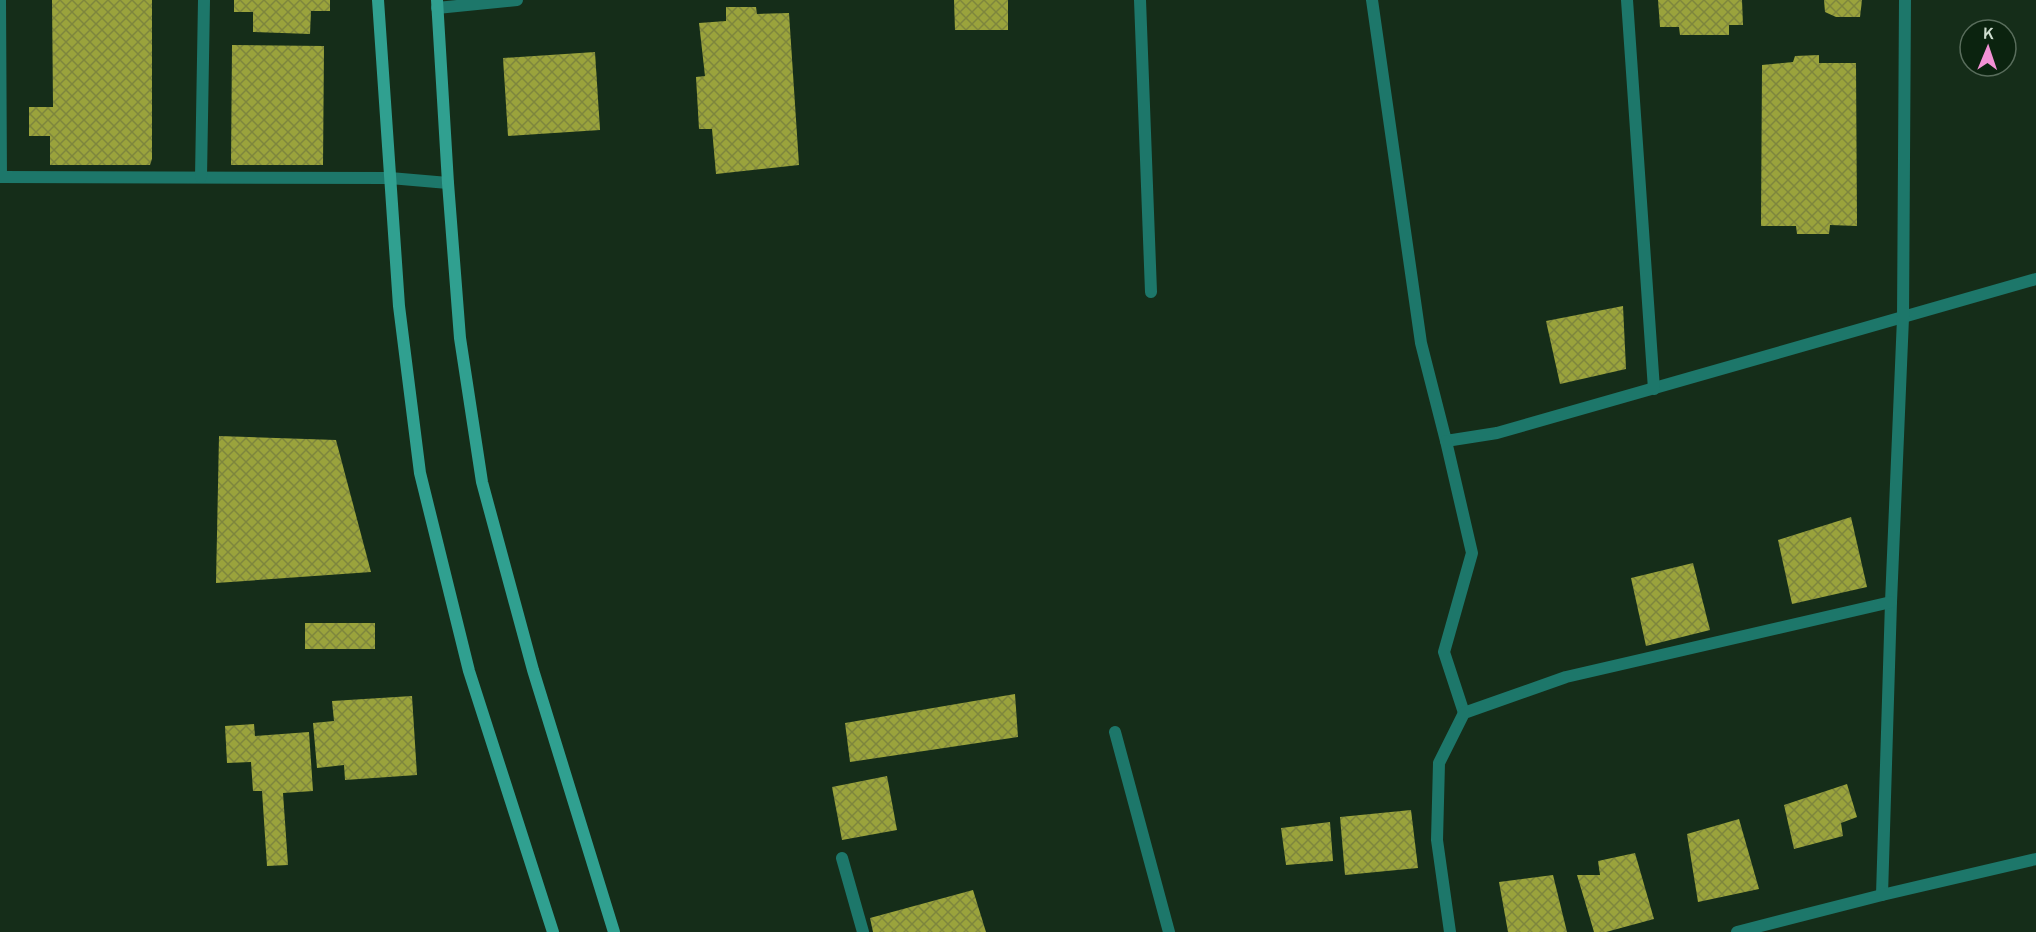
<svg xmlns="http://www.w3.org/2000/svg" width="2036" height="932" viewBox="0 0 2036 932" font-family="Overpass,sans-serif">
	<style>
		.building { fill: url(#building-cross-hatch) }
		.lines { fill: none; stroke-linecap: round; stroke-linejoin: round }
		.street { stroke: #1d776a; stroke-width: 12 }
		.secondary { stroke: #30a090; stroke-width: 12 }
	</style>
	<defs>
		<pattern id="building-cross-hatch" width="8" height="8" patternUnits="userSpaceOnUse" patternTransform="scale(1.5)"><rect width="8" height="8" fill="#9aa33c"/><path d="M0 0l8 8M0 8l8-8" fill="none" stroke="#7e863d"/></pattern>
	</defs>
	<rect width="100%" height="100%" fill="#152d19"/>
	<!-- building -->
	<g class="building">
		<path d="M52,0H152V159L150,165H50V136H29V107H53Z"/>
		<path d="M234,0H330V11H311L310,34L253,32V12H234Z"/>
		<path d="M954,0H1008V30H955Z"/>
		<path d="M1658,0H1742L1743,25H1729V35H1680L1679,27H1660Z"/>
		<path d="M1824,0H1862L1860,17H1836L1825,12Z"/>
		<path d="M726,7H756L757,14L789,13L799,165L716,174L712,129H699L696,77L705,76L699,23L726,21Z"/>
		<path d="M232,45L324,46L323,165H231Z"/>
		<path d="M595,52L600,130L508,136L503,58Z"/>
		<path d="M1819,55V63H1856L1857,226L1830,225L1829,234H1797L1796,226H1761L1762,65L1793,62L1795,56Z"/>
		<path d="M1623,306L1626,369L1560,384L1546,321Z"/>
		<path d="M219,436L336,440L371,572L216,583Z"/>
		<path d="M1851,517L1867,587L1792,604L1778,540Z"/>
		<path d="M1693,563L1710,630L1646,646L1631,578Z"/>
		<rect x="305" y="623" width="70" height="26"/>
		<path d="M1015,694L1018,737L850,762L845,723Z"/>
		<path d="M412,696L417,775L345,780L344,765L317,768L313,723L334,721L332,701Z"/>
		<path d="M254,724L255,736L309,732L313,791L283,793L288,865L267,866L262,791H253L251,762L227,763L225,726Z"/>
		<path d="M887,776L897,830L842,840L832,787Z"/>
		<path d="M1847,784L1857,817L1841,823L1843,836L1794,849L1784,805Z"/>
		<path d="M1411,810L1418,868L1345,875L1340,817Z"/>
		<path d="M1739,819L1759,889L1698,902L1687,834Z"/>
		<path d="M1330,822L1333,861L1286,865L1281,828Z"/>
		<path d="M1635,853L1654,919L1606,932H1594L1577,875H1600L1598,861Z"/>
		<path d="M1553,875L1567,932H1508L1499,882Z"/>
		<path d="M973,890L986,932H873L870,918Z"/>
	</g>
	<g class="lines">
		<!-- street -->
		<g class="street">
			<path d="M0,0L1,177"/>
			<path d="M1140,0L1151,292"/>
			<path d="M1372,0L1421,343L1446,441L1497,433L2036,279"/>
			<path d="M1627,0L1654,389"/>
			<path d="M437,8L517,0"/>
			<path d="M0,177L390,178L448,183"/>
			<path d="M201,177L204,0"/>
			<path d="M1446,441L1472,553L1444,652L1464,713"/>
			<path d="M1115,732L1169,932"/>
			<path d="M842,858L863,932"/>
			<path d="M1882,895L1891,602L1903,318L1905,0"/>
			<path d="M1450,932L1437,840L1439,763L1464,713L1566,677L1891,602"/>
			<path d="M1737,932L1882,895L2036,859"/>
		</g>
		<!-- secondary -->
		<g class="secondary">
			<path d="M378,0L399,306L420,473L469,671L553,932"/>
			<path d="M437,0L448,183L460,338L482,482L533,670L614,932"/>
		</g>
	</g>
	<!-- north arrow -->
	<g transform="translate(1988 48) rotate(2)"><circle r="28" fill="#0b230f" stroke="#596d5c" stroke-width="1.5"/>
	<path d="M0-4.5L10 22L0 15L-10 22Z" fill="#f391d5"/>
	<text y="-9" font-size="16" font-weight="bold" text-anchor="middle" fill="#ceddcf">K</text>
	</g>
</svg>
